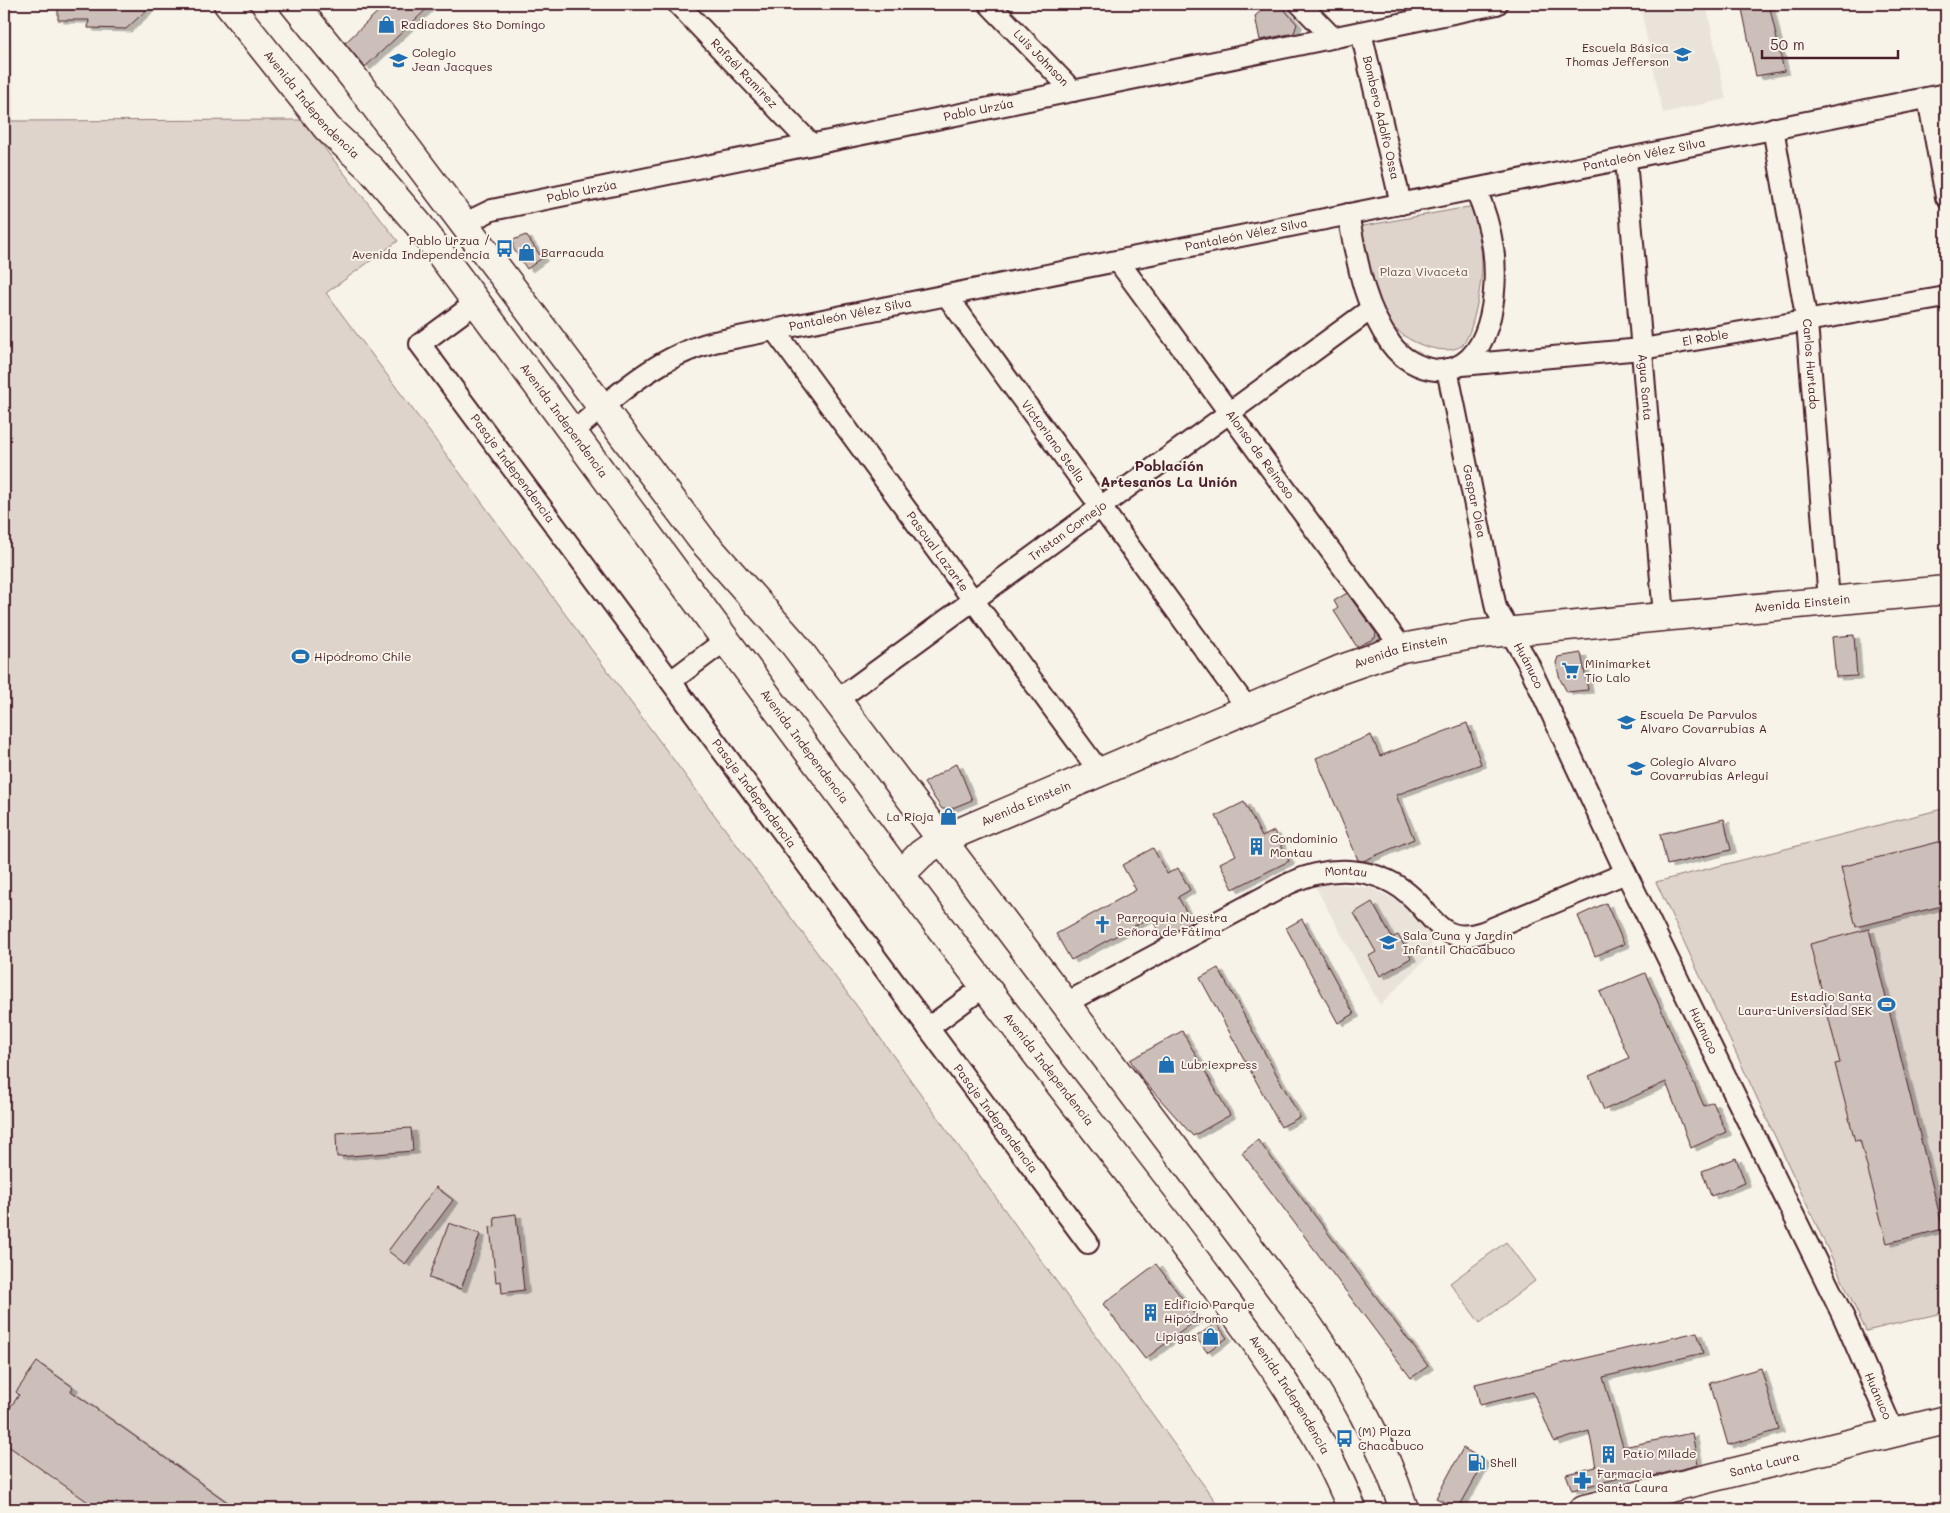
<svg xmlns="http://www.w3.org/2000/svg" width="1950" height="1513" viewBox="0 0 1950 1513" font-family="Mali,sans-serif">
	<style>
		.built { fill: #eae3da }
		.green { fill: #ded4cc; stroke: #947a7c }
		.building { fill: #ccbfb9; stroke: #4a1f2b; filter: url(#shadow) }
		.lines { fill: none; stroke-linecap: round; stroke-linejoin: round }
		.street-casing { stroke: #4a1f2b; stroke-width: 24 }
		.secondary-casing { stroke: #4a1f2b; stroke-width: 31 }
		.primary-casing { stroke: #4a1f2b; stroke-width: 31 }
		.street { stroke: #f7f3e8; stroke-width: 20 }
		.secondary { stroke: #f7f3e8; stroke-width: 28 }
		.primary { stroke: #f7f3e8; stroke-width: 28 }
		.labels { text-anchor: middle; stroke-width: 4; stroke-linejoin: round; paint-order: stroke }
		.poi-label { font-size: 12px; fill: #4a1f2b; stroke: #f7f3e8; text-anchor: start }
		.street-label { font-size: 12px; fill: #4a1f2b; stroke: #f7f3e8 }
		.park-label { font-size: 12px; fill: #6f4c53; stroke: #f7f3e8 }
		.neighbourhood-label { font-size: 14px; font-weight: bold; fill: #4a1f2b; stroke: #f7f3e8 }
	</style>
	<defs>
		<filter id="shadow"><feDropShadow dx="5.5" dy="3" stdDeviation="0" flood-color="#0004"/></filter>
	</defs>
	<rect width="100%" height="100%" fill="#f7f3e8"/>
	<filter id="ink" filterUnits="userSpaceOnUse"><feTurbulence type="fractalNoise" baseFrequency=".02" numOctaves="2"/><feDisplacementMap in="SourceGraphic" scale="10" xChannelSelector="R" yChannelSelector="G"/><feConvolveMatrix kernelMatrix="1 2 1 2 8 2 1 2 1" color-interpolation-filters="sRGB"/></filter>
	<g filter="url(#ink)">
		<!-- built -->
		<g class="built">
			<path d="M4,4H11L13,121H4Z"/>
			<path d="M1670,4H1706L1726,99L1663,113L1641,10Z"/>
			<path d="M1337,884L1371,888L1393,898L1409,909L1432,932L1431,954L1380,1005L1315,886Z"/>
		</g>
		<!-- green -->
		<g class="green">
			<path d="M302,120L398,241L326,293L868,1021L1221,1509H4V121Z"/>
			<path d="M1474,206C1477,226 1482,246 1482,266C1482,281 1473,338 1461,346C1452,352 1439,350 1428,347C1406,341 1387,325 1377,304C1369,287 1363,247 1358,227Z"/>
			<path d="M1946,808V1312L1866,1331L1656,882Z"/>
			<path d="M1506,1242L1535,1281L1480,1323L1450,1283Z"/>
		</g>
		<!-- building -->
		<g class="building">
			<path d="M58,4H153L126,29L88,28L89,20H58Z"/>
			<path d="M386,4H432L365,67L345,43Z"/>
			<path d="M1269,4H1279L1297,24L1294,33L1260,40L1255,16Z"/>
			<path d="M1741,4H1769L1784,71L1756,76Z"/>
			<path d="M526,235L542,258L527,269L513,248V240Z"/>
			<path d="M1347,593L1376,633L1375,638L1357,647L1334,611L1338,608L1334,601Z"/>
			<path d="M1854,635L1857,676L1836,677L1832,637Z"/>
			<path d="M1581,653L1588,690L1567,692L1560,679L1556,663L1558,657Z"/>
			<path d="M1467,723L1481,764L1396,795L1414,839L1363,861L1358,860L1316,758L1371,735L1380,756Z"/>
			<path d="M957,763L972,800L950,809H942L924,783Z"/>
			<path d="M1244,802L1262,837L1274,831L1289,861L1233,889L1220,863L1236,855L1216,816Z"/>
			<path d="M1724,819L1731,850L1667,865L1660,834Z"/>
			<path d="M1946,840V905L1856,927L1841,867Z"/>
			<path d="M1153,848L1167,874L1178,868L1190,890L1178,897L1192,922L1162,938L1151,917L1071,960L1056,934L1136,890L1122,865Z"/>
			<path d="M1372,902L1392,938L1398,935L1411,958L1380,976L1369,956L1376,952L1354,913Z"/>
			<path d="M1606,903L1624,944L1595,956L1578,916Z"/>
			<path d="M1302,919L1354,1014L1338,1023L1286,928Z"/>
			<path d="M1869,929L1943,1229L1887,1243L1860,1140L1855,1141L1835,1064L1840,1063L1810,944Z"/>
			<path d="M1218,968L1300,1117L1281,1127L1200,978Z"/>
			<path d="M1645,973L1704,1106L1713,1102L1726,1132L1691,1148L1666,1082L1604,1110L1589,1076L1629,1058L1600,992Z"/>
			<path d="M1182,1031L1230,1115L1193,1136L1142,1079L1130,1060Z"/>
			<path d="M411,1128L413,1151L337,1157L336,1133Z"/>
			<path d="M1258,1140L1428,1366L1411,1378L1242,1153Z"/>
			<path d="M1736,1158L1745,1183L1711,1196L1702,1171Z"/>
			<path d="M436,1187L453,1200L405,1264L388,1251Z"/>
			<path d="M516,1214L524,1290L502,1293L501,1281L496,1282L490,1227L495,1226L494,1217Z"/>
			<path d="M449,1223L480,1234L461,1289L429,1278Z"/>
			<path d="M1156,1264L1198,1319L1145,1359L1103,1304Z"/>
			<path d="M1216,1323L1227,1338L1207,1352L1196,1337Z"/>
			<path d="M1697,1332L1703,1353L1603,1377L1623,1447L1692,1433L1698,1465L1641,1479L1640,1473L1572,1490L1566,1474L1596,1467L1589,1431L1554,1442L1533,1392L1480,1405L1475,1384Z"/>
			<path d="M37,1362L73,1387L71,1391L237,1509H98L4,1443V1416L19,1395L16,1392Z"/>
			<path d="M1761,1368L1779,1430L1728,1445L1710,1383Z"/>
			<path d="M1463,1448L1485,1461L1458,1509L1436,1498Z"/>
		</g>
		<g class="lines">
			<defs>
				<g id="street">
					<path id="s1" d="M678,4L810,143"/>
					<path id="s2" d="M989,4L1073,91"/>
					<path d="M1300,4L1331,36"/>
					<path id="s3" d="M1361,32L1401,204"/>
					<path d="M1928,98L1946,197"/>
					<path id="s4" d="M1773,128L1807,322L1829,601"/>
					<path id="s5" d="M1626,159L1664,616"/>
					<path d="M1348,214C1357,260 1363,305 1391,344C1401,358 1418,368 1436,370C1492,374 1499,288 1493,248C1490,228 1484,208 1476,190"/>
					<path id="s6" d="M463,224L492,210L1497,4"/>
					<path id="s7" d="M1118,261L1402,648"/>
					<path id="s8" d="M947,296L1248,709"/>
					<path id="s9" d="M477,302L420,344L1088,1243"/>
					<path id="s10" d="M775,331L1099,771"/>
					<path id="s11" d="M1462,365L1642,349L1946,297"/>
					<path id="s12" d="M1447,369L1496,608L1527,661L1626,873L1844,1318L1894,1433"/>
					<path id="s13" d="M573,432C616,395 658,356 714,342L1946,94"/>
					<path d="M671,681L727,639"/>
					<path id="s14" d="M837,700L1371,309"/>
					<path id="s15" d="M1064,1004L1290,883C1332,864 1379,866 1413,898C1424,908 1433,924 1446,931C1458,938 1471,936 1483,932L1626,873"/>
					<path d="M928,1028L985,986"/>
				</g>
				<g id="secondary">
					<path id="s16" d="M901,874L921,854L941,840L1339,670L1402,648L1472,635L1946,590"/>
					<path id="s17" d="M1584,1509L1946,1420"/>
				</g>
				<g id="primary">
					<path id="s18" d="M228,4L327,128L371,169L419,225C608,479 794,736 986,988C1058,1083 1133,1177 1205,1273C1261,1348 1317,1422 1352,1509"/>
					<path d="M294,4L354,78L702,540L794,644L1308,1325C1351,1387 1380,1437 1404,1509"/>
				</g>
			</defs>
			<!-- street casing -->
			<use href="#street" class="street-casing"/>
			<!-- secondary casing -->
			<use href="#secondary" class="secondary-casing"/>
			<!-- primary casing -->
			<use href="#primary" class="primary-casing"/>
			<!-- street -->
			<use href="#street" class="street"/>
			<!-- secondary -->
			<use href="#secondary" class="secondary"/>
			<!-- primary -->
			<use href="#primary" class="primary"/>
		</g>
	</g>
	<!-- icons -->
	<defs>
		<symbol id="shop-bare" viewBox="-9 -9 18 18"><path d="M-5-2.5h2.3a2.7 3.5 0 0 1 5.4 0H5L5.5 6h-11ZM-1.5-2.5h3a1.5 2.3 0 0 0-3 0Z" fill="#1f6fb2" stroke="#f7f3e8" stroke-width="2.5" paint-order="stroke"/></symbol>
		<symbol id="school-bare" viewBox="-9 -9 18 18"><path d="M0-5L7-2L0 1L-7-2ZM-4 1L0 2.5L4 1V4Q0 6-4 4Z" fill="#1f6fb2" stroke="#f7f3e8" stroke-width="2.5" paint-order="stroke"/></symbol>
		<symbol id="bus-bare" viewBox="-9 -9 18 18"><path d="M-5-6H5V4H4V6H2V4H-2V6H-4V4H-5ZM-3.5-4V0h7V-4ZM-3.5 1.2v1.5H-2V1.2ZM2 1.2v1.5H3.5V1.2Z" fill="#1f6fb2" stroke="#f7f3e8" stroke-width="2.5" paint-order="stroke"/></symbol>
		<symbol id="stadium-bare" viewBox="-9 -9 18 18"><path d="M0-5a6.5 5 0 1 0 0 10a6.5 5 0 1 0 0-10ZM-3.5-1.8h7v3.6h-7Z" fill="#1f6fb2" stroke="#f7f3e8" stroke-width="2.5" paint-order="stroke"/></symbol>
		<symbol id="supermarket-bare" viewBox="-9 -9 18 18"><path d="M-6-5.5h2.5l.6 2H6L4.5 2H-2.5L-4.4-4H-6ZM-1.5 3.2a1.3 1.3 0 1 0 .1 0ZM3 3.2a1.3 1.3 0 1 0 .1 0Z" fill="#1f6fb2" stroke="#f7f3e8" stroke-width="2.5" paint-order="stroke"/></symbol>
		<symbol id="building-bare" viewBox="-9 -9 18 18"><path d="M-4-6H4V6H1V3H-1V6H-4ZM-2.5-4.3h1.7v1.8h-1.7ZM.8-4.3h1.7v1.8H.8ZM-2.5-1h1.7V.8h-1.7ZM.8-1h1.7V.8H.8Z" fill="#1f6fb2" stroke="#f7f3e8" stroke-width="2.5" paint-order="stroke"/></symbol>
		<symbol id="church-bare" viewBox="-9 -9 18 18"><path d="M-1.2-6h2.4v3.5h3.3v2.4h-3.3V6h-2.4V-.1h-3.3v-2.4h3.3Z" fill="#1f6fb2" stroke="#f7f3e8" stroke-width="2.5" paint-order="stroke"/></symbol>
		<symbol id="fuel-bare" viewBox="-9 -9 18 18"><path d="M-5.5-6h7V0h2V4h1.3V-2.5L3-4.5l.8-.8L6-3V5H2.5V1h-1V6h-7ZM-4.2-4.7v3.2H.2V-4.7Z" fill="#1f6fb2" stroke="#f7f3e8" stroke-width="2.5" paint-order="stroke"/></symbol>
		<symbol id="pharmacy-bare" viewBox="-9 -9 18 18"><path d="M-2-6h4v4h4v4h-4v4h-4v-4h-4v-4h4Z" fill="#1f6fb2" stroke="#f7f3e8" stroke-width="2.5" paint-order="stroke"/></symbol>
	</defs>
	<g fill-rule="evenodd">
		<use href="#shop-bare" x="374" y="12" width="25" height="25"/>
		<use href="#school-bare" x="1670" y="42" width="25" height="25"/>
		<use href="#school-bare" x="386" y="48" width="25" height="25"/>
		<use href="#bus-bare" x="492" y="236" width="25" height="25"/>
		<use href="#shop-bare" x="514" y="240" width="25" height="25"/>
		<use href="#stadium-bare" x="288" y="644" width="25" height="25"/>
		<use href="#supermarket-bare" x="1558" y="658" width="25" height="25"/>
		<use href="#school-bare" x="1614" y="710" width="25" height="25"/>
		<use href="#school-bare" x="1624" y="756" width="25" height="25"/>
		<use href="#shop-bare" x="936" y="804" width="25" height="25"/>
		<use href="#building-bare" x="1244" y="834" width="25" height="25"/>
		<use href="#church-bare" x="1090" y="912" width="25" height="25"/>
		<use href="#school-bare" x="1376" y="930" width="25" height="25"/>
		<use href="#stadium-bare" x="1874" y="992" width="25" height="25"/>
		<use href="#shop-bare" x="1154" y="1052" width="25" height="25"/>
		<use href="#building-bare" x="1138" y="1300" width="25" height="25"/>
		<use href="#shop-bare" x="1198" y="1324" width="25" height="25"/>
		<use href="#bus-bare" x="1332" y="1426" width="25" height="25"/>
		<use href="#building-bare" x="1596" y="1442" width="25" height="25"/>
		<use href="#fuel-bare" x="1464" y="1450" width="25" height="25"/>
		<use href="#pharmacy-bare" x="1570" y="1468" width="25" height="25"/>
	</g>
	<g class="labels">
		<!-- poi labels -->
		<g class="poi-label">
			<text x="401" y="29">Radiadores Sto Domingo</text>
			<text x="1669" y="52" text-anchor="end">Escuela Básica<tspan x="1669" dy="14">Thomas Jefferson</tspan></text>
			<text x="412" y="57">Colegio<tspan x="412" dy="14">Jean Jacques</tspan></text>
			<text x="490" y="245" text-anchor="end">Pablo Urzua /<tspan x="490" dy="14">Avenida Independencia</tspan></text>
			<text x="541" y="257">Barracuda</text>
			<text x="314" y="661">Hipódromo Chile</text>
			<text x="1585" y="668">Minimarket<tspan x="1585" dy="14">Tio Lalo</tspan></text>
			<text x="1640" y="719">Escuela De Parvulos<tspan x="1640" dy="14">Alvaro Covarrubias A</tspan></text>
			<text x="1650" y="766">Colegio Alvaro<tspan x="1650" dy="14">Covarrubias Arlegui</tspan></text>
			<text x="934" y="821" text-anchor="end">La Rioja</text>
			<text x="1270" y="843">Condominio<tspan x="1270" dy="14">Montau</tspan></text>
			<text x="1117" y="922">Parroquia Nuestra<tspan x="1117" dy="14">Señora de Fátima</tspan></text>
			<text x="1403" y="940">Sala Cuna y Jardín<tspan x="1403" dy="14">Infantil Chacabuco</tspan></text>
			<text x="1872" y="1001" text-anchor="end">Estadio Santa<tspan x="1872" dy="14">Laura-Universidad SEK</tspan></text>
			<text x="1181" y="1069">Lubriexpress</text>
			<text x="1164" y="1309">Edificio Parque<tspan x="1164" dy="14">Hipódromo</tspan></text>
			<text x="1197" y="1341" text-anchor="end">Lipigas</text>
			<text x="1358" y="1436">(M) Plaza<tspan x="1358" dy="14">Chacabuco</tspan></text>
			<text x="1623" y="1458">Patio Milade</text>
			<text x="1490" y="1467">Shell</text>
			<text x="1597" y="1478">Farmacia<tspan x="1597" dy="14">Santa Laura</tspan></text>
		</g>
		<!-- street labels -->
		<g class="street-label">
			<text dy="4" stroke="none"><textPath href="#s2" startOffset="75">Luis Johnson</textPath></text>
			<text dy="4" stroke="none"><textPath href="#s1" startOffset="96">Rafaél Ramírez</textPath></text>
			<text dy="4" stroke="none"><textPath href="#s18" startOffset="131">Avenida Independencia</textPath></text>
			<text dy="4" stroke="none"><textPath href="#s6" startOffset="529">Pablo Urzúa</textPath></text>
			<text dy="4" stroke="none"><textPath href="#s3" startOffset="88">Bombero Adolfo Ossa</textPath></text>
			<text dy="4" stroke="none"><textPath href="#s13" startOffset="1118">Pantaleón Vélez Silva</textPath></text>
			<text dy="4" stroke="none"><textPath href="#s6" startOffset="124">Pablo Urzúa</textPath></text>
			<text dy="4" stroke="none"><textPath href="#s13" startOffset="712">Pantaleón Vélez Silva</textPath></text>
			<text dy="4" stroke="none"><textPath href="#s13" startOffset="308">Pantaleón Vélez Silva</textPath></text>
			<text dy="4" stroke="none"><textPath href="#s11" startOffset="245">El Roble</textPath></text>
			<text dy="4" stroke="none"><textPath href="#s4" startOffset="239">Carlos Hurtado</textPath></text>
			<text dy="4" stroke="none"><textPath href="#s5" startOffset="229">Agua Santa</textPath></text>
			<text dy="4" stroke="none"><textPath href="#s18" startOffset="536">Avenida Independencia</textPath></text>
			<text dy="4" stroke="none"><textPath href="#s8" startOffset="180">Victoriano Stella</textPath></text>
			<text dy="4" stroke="none"><textPath href="#s7" startOffset="240">Alonso de Reinoso</textPath></text>
			<text dy="4" stroke="none"><textPath href="#s9" startOffset="226">Pasaje Independencia</textPath></text>
			<text dy="4" stroke="none"><textPath href="#s12" startOffset="135">Gaspar Olea</textPath></text>
			<text dy="4" stroke="none"><textPath href="#s14" startOffset="286">Tristan Cornejo</textPath></text>
			<text dy="4" stroke="none"><textPath href="#s10" startOffset="274">Pascual Lazarte</textPath></text>
			<text dy="4" stroke="none"><textPath href="#s16" startOffset="955">Avenida Einstein</textPath></text>
			<text dy="4" stroke="none"><textPath href="#s16" startOffset="550">Avenida Einstein</textPath></text>
			<text dy="4" stroke="none"><textPath href="#s12" startOffset="310">Huánuco</textPath></text>
			<text dy="4" stroke="none"><textPath href="#s18" startOffset="941">Avenida Independencia</textPath></text>
			<text dy="4" stroke="none"><textPath href="#s9" startOffset="631">Pasaje Independencia</textPath></text>
			<text dy="4" stroke="none"><textPath href="#s16" startOffset="145">Avenida Einstein</textPath></text>
			<text dy="4" stroke="none"><textPath href="#s15" startOffset="314">Montau</textPath></text>
			<text dy="4" stroke="none"><textPath href="#s12" startOffset="715">Huánuco</textPath></text>
			<text dy="4" stroke="none"><textPath href="#s18" startOffset="1346">Avenida Independencia</textPath></text>
			<text dy="4" stroke="none"><textPath href="#s9" startOffset="1036">Pasaje Independencia</textPath></text>
			<text dy="4" stroke="none"><textPath href="#s18" startOffset="1751">Avenida Independencia</textPath></text>
			<text dy="4" stroke="none"><textPath href="#s12" startOffset="1120">Huánuco</textPath></text>
			<text dy="4" stroke="none"><textPath href="#s17" startOffset="186">Santa Laura</textPath></text>
		</g>
		<!-- park labels -->
		<g class="park-label">
			<text x="1424" y="276">Plaza Vivaceta</text>
		</g>
		<!-- neighbourhood labels -->
		<g class="neighbourhood-label">
			<text x="1169" y="471">Población<tspan x="1169" dy="16">Artesanos La Unión</tspan></text>
		</g>
	</g>
	<!-- margin -->
	<rect width="1950" height="1513" fill="none" stroke="#f7f3e8" stroke-width="20"/>
	<rect x="10" y="10" width="1930" height="1493" fill="none" stroke="#4a1f2b" stroke-width="2" filter="url(#ink)"/>
	<!-- scale -->
	<path d="M1762 50v8h136v-8" fill="none" stroke="#4a1f2b" stroke-width="2.5"/>
	<text x="1770" y="50" font-size="15" fill="#4a1f2b" stroke="#f7f3e8" stroke-width="4" paint-order="stroke">50 m</text>
</svg>
